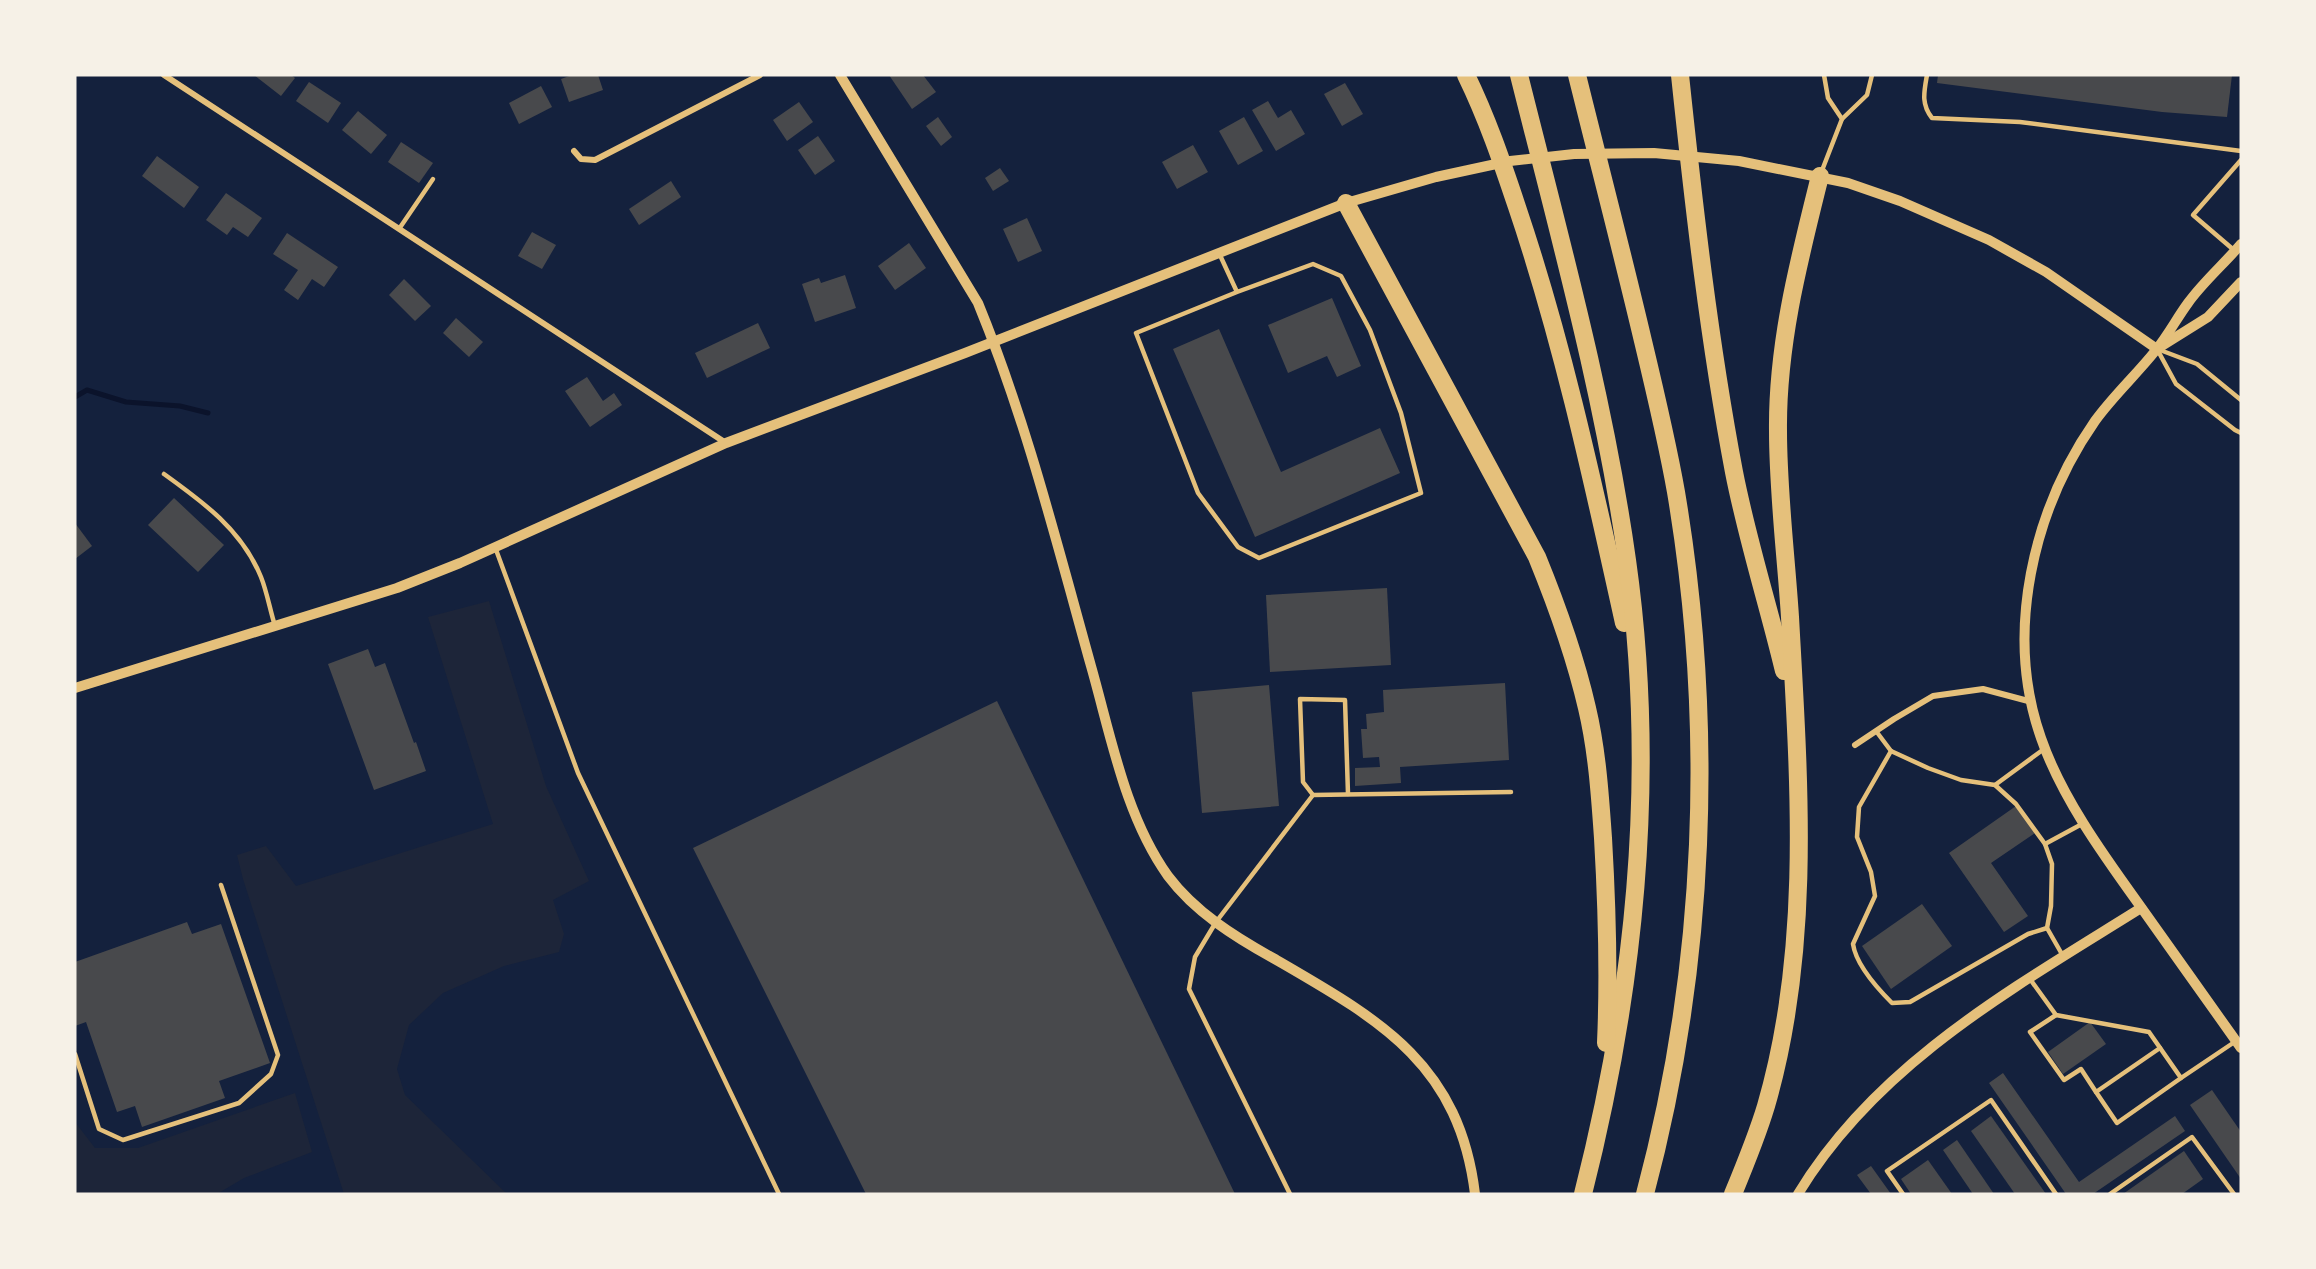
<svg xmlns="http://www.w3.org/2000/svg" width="2316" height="1269" viewBox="0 0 2316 1269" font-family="Inter,sans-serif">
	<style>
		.green { fill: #1d2539 }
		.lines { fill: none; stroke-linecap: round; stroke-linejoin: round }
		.stream { stroke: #0b132b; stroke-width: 5 }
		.building { fill: #48494c }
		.service { stroke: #e5c07b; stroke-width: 4.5 }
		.minor { stroke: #e5c07b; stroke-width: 6 }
		.tertiary { stroke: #e5c07b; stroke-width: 10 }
		.motorway { stroke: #e5c07b; stroke-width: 18 }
	</style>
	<rect width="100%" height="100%" fill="#14213d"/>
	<!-- green -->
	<g class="green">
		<path d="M489,601L546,786L589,881L553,900L564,934L559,952L504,966L443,993L409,1025L397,1069L405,1095L507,1194H344L243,879L237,855L266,846L296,886L493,824L428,617Z"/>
		<path d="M295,1093L312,1152L244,1178L217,1194H75V1122L95,1148H138Z"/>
	</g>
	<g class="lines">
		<!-- stream -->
		<path class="stream" d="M75,397L87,390L126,402L180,406L208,413"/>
	</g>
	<!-- building -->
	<g class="building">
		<path d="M254,75H291L295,78L281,96Z"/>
		<path d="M572,75H598L603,90L569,102L561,79Z"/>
		<path d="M889,75H923L936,92L912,109Z"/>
		<path d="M1938,75H2232L2227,117L2162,112L1937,83Z"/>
		<path d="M309,82L341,103L328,123L296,101Z"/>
		<path d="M1345,83L1363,114L1342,126L1324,94Z"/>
		<path d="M541,86L552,107L519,124L509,103Z"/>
		<path d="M1268,101L1278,118L1291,110L1305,134L1276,151L1252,110Z"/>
		<path d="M799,102L813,122L787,141L773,120Z"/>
		<path d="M358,111L387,135L371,154L342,130Z"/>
		<path d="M938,117L952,137L941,146L926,126Z"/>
		<path d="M1244,117L1263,151L1238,165L1219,131Z"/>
		<path d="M818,136L835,161L815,175L798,150Z"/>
		<path d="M401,142L433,163L419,183L388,162Z"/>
		<path d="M1193,145L1208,172L1177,189L1162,162Z"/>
		<path d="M157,156L199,187L184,208L142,176Z"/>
		<path d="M1000,168L1009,181L993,191L985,178Z"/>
		<path d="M671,181L681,197L639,225L629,209Z"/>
		<path d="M226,193L262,218L248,237L233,227L227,235L206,220Z"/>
		<path d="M1027,218L1042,251L1018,262L1003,229Z"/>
		<path d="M532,232L556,245L542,269L518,256Z"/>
		<path d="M287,233L338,267L324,287L312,279L298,300L284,290L298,270L273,254Z"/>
		<path d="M909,243L926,268L895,290L878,266Z"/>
		<path d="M845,275L856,308L815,322L802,284L819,278L821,283Z"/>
		<path d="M404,279L431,306L415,321L389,295Z"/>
		<path d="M1332,298L1361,366L1337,377L1327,356L1288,373L1268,325Z"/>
		<path d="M456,318L483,342L469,357L443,333Z"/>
		<path d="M758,323L770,348L707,378L695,353Z"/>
		<path d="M1219,329L1281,472L1380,428L1400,473L1255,537L1173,349Z"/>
		<path d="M587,377L603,401L614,393L622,405L590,427L565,391Z"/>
		<path d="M174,498L224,545L198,572L148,525Z"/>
		<path d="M75,523L92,546L75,559Z"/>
		<path d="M1387,588L1391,665L1270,672L1266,595Z"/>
		<path d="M368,649L375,667L385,663L414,743L416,742L426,771L374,790L328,664Z"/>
		<path d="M1505,683L1509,760L1400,767L1401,783L1355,786V768L1380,767L1379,757L1363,758L1361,729H1367L1366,714L1384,712L1383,690Z"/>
		<path d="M1269,685L1279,806L1202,813L1192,692Z"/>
		<path d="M997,701L1235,1194H866L693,848Z"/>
		<path d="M2016,806L2035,833L1991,863L2028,916L2004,932L1949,853Z"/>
		<path d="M1922,904L1952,946L1891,989L1862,946Z"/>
		<path d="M187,922L192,934L221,924L270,1063L219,1081L225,1098L142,1127L135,1106L117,1112L86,1022L75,1026V962Z"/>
		<path d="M2090,1022L2106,1044L2063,1074L2048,1052Z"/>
		<path d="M2003,1073L2079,1182L2175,1116L2185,1131L2093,1194H2066L1989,1083Z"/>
		<path d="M2212,1090L2241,1132V1179L2190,1105Z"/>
		<path d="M1991,1116L2046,1194H2015L1971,1131Z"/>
		<path d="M1957,1140L1994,1194H1973L1943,1150Z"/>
		<path d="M2184,1151L2203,1179L2182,1194H2123Z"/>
		<path d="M1928,1160L1952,1194H1911L1901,1179Z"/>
		<path d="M1871,1166L1891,1194H1871L1857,1175Z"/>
	</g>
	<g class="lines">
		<!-- service -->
		<g class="service">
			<path d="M1927,75C1924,92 1921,104 1932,118L2020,122L2241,151"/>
			<path d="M1842,119L1867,95L1872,75"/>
			<path d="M1821,173L1842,119L1828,98L1824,75"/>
			<path d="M399,229L433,179"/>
			<path d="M2235,251L2193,215L2241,160"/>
			<path d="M1219,253L1237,292L1136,333L1198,493L1238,547L1259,558L1421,493L1401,413L1370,330L1341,276L1313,264L1237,292"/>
			<path d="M2157,349L2176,384L2235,430L2241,433"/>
			<path d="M2160,350L2197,364L2241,400"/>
			<path d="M164,474C203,502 242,530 261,577C267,592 270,610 275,626"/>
			<path d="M495,547L578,773L779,1194"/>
			<path d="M1876,731L1891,751L1928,768L1961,780L1995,785L2016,804L2045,844L2052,864L2051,906L2047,928L2063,956"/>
			<path d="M1891,751L1859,807L1857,837L1871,872L1875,896L1853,944C1856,965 1877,988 1892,1003L1910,1002L2028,934L2047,928"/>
			<path d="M1995,785L2044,749"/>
			<path d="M1313,795L1303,782L1300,699L1345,700L1348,794"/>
			<path d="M2045,844L2082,824"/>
			<path d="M2030,979L2056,1015L2149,1032L2181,1078L2236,1041"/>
			<path d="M2056,1015L2030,1032L2064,1080L2081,1069L2096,1092L2160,1048"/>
			<path d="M75,1054L99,1129L123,1140L239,1103L271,1074L278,1055L221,885"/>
			<path d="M2096,1092L2117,1123L2181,1078"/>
			<path d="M1290,1194L1189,989L1195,957L1216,922L1313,795L1511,792"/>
			<path d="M1903,1194L1887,1171L1991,1100L2056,1194"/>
			<path d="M2110,1194L2192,1137L2234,1194"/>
		</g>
		<!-- minor -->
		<g class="minor">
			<path d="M164,75L726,443"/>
			<path d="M574,151L581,159L595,160L760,75"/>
			<path d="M1855,745L1894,719L1933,696L1983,689L2032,702"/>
		</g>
		<!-- tertiary -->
		<g class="tertiary">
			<path d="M840,75L978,303C1026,420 1057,544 1091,666C1111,736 1125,816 1168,876C1195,912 1235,937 1273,958C1378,1019 1459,1062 1475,1194"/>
			<path d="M2241,244C2224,264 2203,282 2188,303C2177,318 2168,335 2156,350C2137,374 2113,396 2095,421C2033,510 2004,633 2041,738C2061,796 2102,853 2138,903C2172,951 2207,1000 2241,1048"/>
			<path d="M2160,347L2208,317L2241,282"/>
			<path d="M75,688L397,588L460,563L726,443L965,353L1346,203L1436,177L1510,161L1574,154L1654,153L1739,161L1848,183L1900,201L1989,240L2046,272L2157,349"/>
			<path d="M1798,1194C1877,1063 2015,987 2141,908"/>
		</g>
		<!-- motorway -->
		<g class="motorway">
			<path d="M1466,75C1487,118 1502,162 1517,207C1563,343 1593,483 1624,623"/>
			<path d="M1519,75C1559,235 1604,396 1627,560C1657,773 1636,986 1583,1194"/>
			<path d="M1577,75C1599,164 1622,252 1643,341C1655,391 1667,441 1676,492C1715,724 1706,966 1645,1194"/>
			<path d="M1680,75C1694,208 1709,340 1734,472C1747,539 1768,604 1784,671"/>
			<path d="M1346,203L1537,557C1557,606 1575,656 1587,708C1597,750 1600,795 1603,838C1607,906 1609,975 1606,1043"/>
			<path d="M1733,1194C1745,1165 1757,1136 1766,1106C1812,948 1799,780 1790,617C1786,555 1778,493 1778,431C1777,344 1799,260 1820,176"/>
		</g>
	</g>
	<!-- border -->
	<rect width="2316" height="1269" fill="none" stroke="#f6f1e7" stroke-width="153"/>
</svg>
